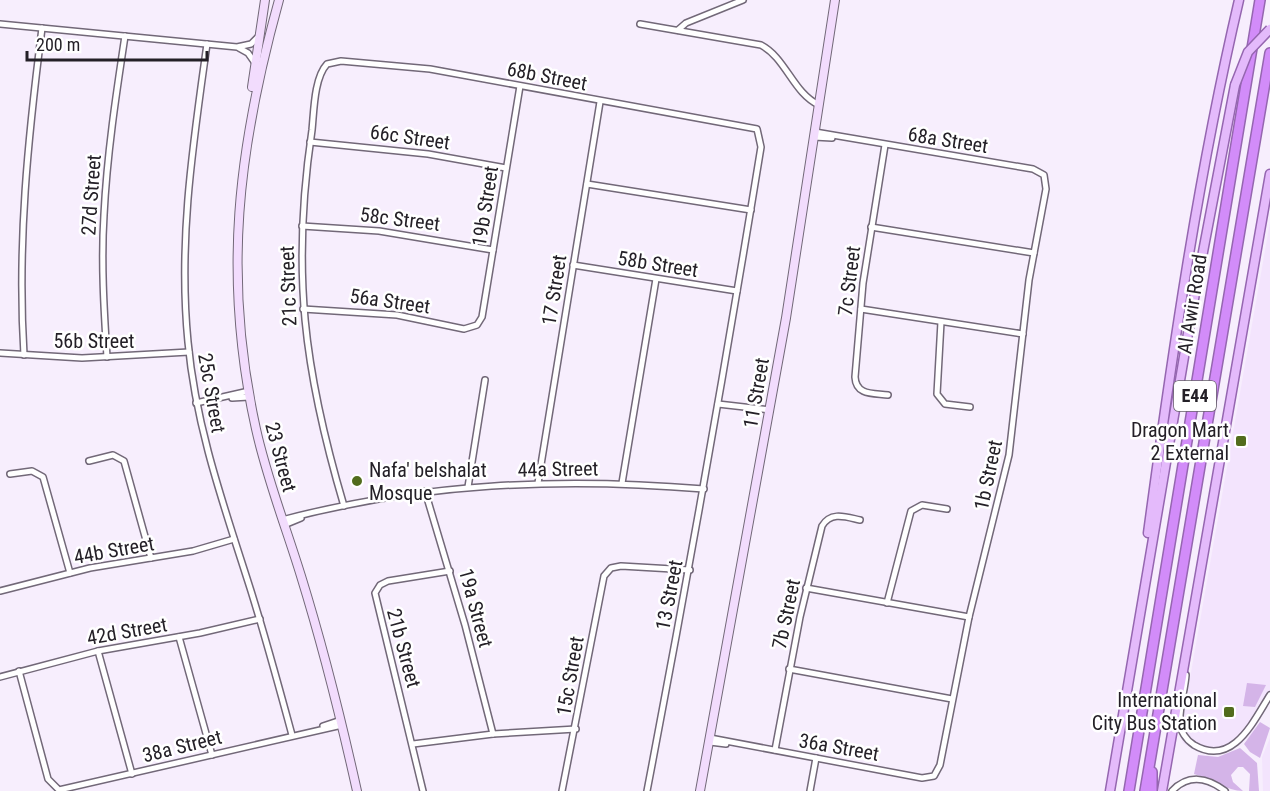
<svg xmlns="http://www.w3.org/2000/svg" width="1270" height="791" viewBox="0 0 1270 791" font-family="'Roboto Condensed',sans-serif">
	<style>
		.built { fill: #f3e4fd }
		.green { fill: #d4b4e8 }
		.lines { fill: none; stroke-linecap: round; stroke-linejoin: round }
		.street-casing { stroke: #726878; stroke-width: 8 }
		.secondary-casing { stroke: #726878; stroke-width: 10 }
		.primary-casing { stroke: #9566b0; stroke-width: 11 }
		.highway-casing { stroke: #9566b0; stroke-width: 12 }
		.street { stroke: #fff; stroke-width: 5 }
		.secondary { stroke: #f2dcfd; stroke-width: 8 }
		.primary { stroke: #e4bafb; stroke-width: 8 }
		.highway { stroke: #d28cf9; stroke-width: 9 }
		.primary-bridge-casing { stroke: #9566b0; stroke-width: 11; stroke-linecap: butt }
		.primary-bridge { stroke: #e4bafb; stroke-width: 8 }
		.poi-dot { fill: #526c1d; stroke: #fff; stroke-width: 2 }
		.labels { text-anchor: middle; stroke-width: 5; stroke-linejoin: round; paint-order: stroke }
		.shield { fill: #fff; stroke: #666368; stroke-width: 1.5 }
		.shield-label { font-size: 18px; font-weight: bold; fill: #242027 }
		.street-label { font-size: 20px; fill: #242027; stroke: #fff }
		.poi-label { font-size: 20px; fill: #242027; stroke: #fff; text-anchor: end }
	</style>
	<rect width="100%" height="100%" fill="#f7eefd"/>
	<!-- built -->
	<g class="built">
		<path d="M1270,222V701L1251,735L1240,745L1218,754L1200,753L1183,743L1180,735Z"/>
		<path d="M1270,738V791H1263L1262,757Z"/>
	</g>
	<!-- green -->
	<g class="green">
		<path d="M1247,683L1266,685L1255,707L1243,706Z"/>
		<path d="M1260,722L1270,728L1260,758L1250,752L1244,744Z"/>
		<path d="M1240,748L1257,763L1259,791H1249L1250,774L1243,767H1238L1231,775L1233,782L1243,791C1227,791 1211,778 1194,774L1198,755L1218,757Z"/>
	</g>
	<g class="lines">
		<defs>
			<g id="street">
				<path d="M0,24L237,47L251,44L259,36"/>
				<path d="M640,24L761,45C786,58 793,93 819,105"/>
				<path d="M678,30L686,23L743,0"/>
				<path d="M207,44C193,144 178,241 188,342C196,429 225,509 251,591C266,639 279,687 292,735"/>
				<path d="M239,48L248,53L255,63"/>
				<path d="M814,137L832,138"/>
				<path d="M310,142L428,154L506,168"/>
				<path d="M885,145L863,283L855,377C856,396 874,393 888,395"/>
				<path d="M587,184L751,210"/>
				<path d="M302,226L379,231L493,250"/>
				<path d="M871,227L1034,253"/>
				<path d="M573,265L737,291"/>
				<path d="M303,309L397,315L464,329L477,325L482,317L520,86"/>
				<path d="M861,309L1023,334"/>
				<path d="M941,322L937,394L945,404L970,407"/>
				<path d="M0,353L82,358L189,352"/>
				<path d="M24,355C17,244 28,138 42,28"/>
				<path d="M107,357C104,310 101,262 104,215C107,155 116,95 125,36"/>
				<path d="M232,398L249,397"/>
				<path d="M196,403L249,391"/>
				<path d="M718,404L770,410"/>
				<path d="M89,461L113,455L124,461L151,558"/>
				<path d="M10,474L32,471L43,477L70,573"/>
				<path d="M538,483L600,102"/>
				<path d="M622,483L656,279"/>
				<path d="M468,487L485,380"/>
				<path d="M425,491L465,625L493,734"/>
				<path d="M344,506C304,371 291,271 312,130C314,111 314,78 327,64L341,61L430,69L757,129L761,147C726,362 688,577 647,791"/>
				<path d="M282,520C421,483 561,477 704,489"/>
				<path d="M284,525L301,518"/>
				<path d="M806,588L969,617"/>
				<path d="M0,591L90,568L193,551L234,539"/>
				<path d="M887,603L911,511L922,505L947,509"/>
				<path d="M179,637L212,755"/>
				<path d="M98,651L132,774"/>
				<path d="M789,669L952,699"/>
				<path d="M19,671L48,779L59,790L342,725"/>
				<path d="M1186,675C1185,690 1179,707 1180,722C1180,731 1186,740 1194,745C1233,768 1254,720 1270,695"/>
				<path d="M0,677L98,651L200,633L260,619"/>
				<path d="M323,726L341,720"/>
				<path d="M710,738L922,778L934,776L940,765L969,617L1009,455L1029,280L1046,189L1044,175L1033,169L815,132"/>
				<path d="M710,742L726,744"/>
				<path d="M413,744L493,734L576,729"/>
				<path d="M775,750L800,617L822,526C831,511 846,517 860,520"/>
				<path d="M423,791L375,593L380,585L388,581L450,571"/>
				<path d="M562,791L604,576L611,568L621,566L690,570"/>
				<path d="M810,791L816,758"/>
				<path d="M1172,791C1188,774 1207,777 1225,791"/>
			</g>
			<g id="secondary">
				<path d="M279,0C238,148 222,276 256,429C267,479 286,527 301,576C323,647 341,719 357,791"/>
				<path d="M252,87L265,0"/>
				<path d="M700,791L786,318L835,0"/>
			</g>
			<g id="primary">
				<path d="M1148,533C1172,355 1198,175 1239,0"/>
				<path d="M1110,791L1193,304L1235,85"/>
				<path d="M1162,791L1270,174"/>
			</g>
			<g id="highway">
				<path d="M1129,791L1260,0"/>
				<path d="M1145,791L1270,53"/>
				<path d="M1152,791V772"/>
			</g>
		</defs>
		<!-- street casing -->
		<use href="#street" class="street-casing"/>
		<!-- secondary casing -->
		<use href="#secondary" class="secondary-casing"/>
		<!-- primary casing -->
		<use href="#primary" class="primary-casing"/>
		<!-- highway casing -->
		<use href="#highway" class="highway-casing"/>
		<!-- street -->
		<use href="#street" class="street"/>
		<!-- secondary -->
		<use href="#secondary" class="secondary"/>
		<!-- primary -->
		<use href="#primary" class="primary"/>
		<!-- highway -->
		<use href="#highway" class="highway"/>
		<defs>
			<path id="primary-bridge" d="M1235,85L1248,52L1270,29"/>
		</defs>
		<!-- primary-bridge casing -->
		<use href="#primary-bridge" class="primary-bridge-casing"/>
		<!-- primary-bridge -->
		<use href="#primary-bridge" class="primary-bridge"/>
	</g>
	<!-- markers -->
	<g class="poi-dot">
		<rect x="1235" y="435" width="12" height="12" rx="3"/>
		<circle cx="357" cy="481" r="6"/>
		<rect x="1223" y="706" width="12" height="12" rx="3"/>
	</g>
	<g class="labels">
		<!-- shield labels -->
		<rect class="shield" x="1174" y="381" width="42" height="30" rx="4.5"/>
		<g class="shield-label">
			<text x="1195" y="402">E44</text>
		</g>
		<!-- street labels -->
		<g class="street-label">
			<text transform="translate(547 76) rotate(11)" y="7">68b Street</text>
			<text transform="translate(410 137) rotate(8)" y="7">66c Street</text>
			<text transform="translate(948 140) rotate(9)" y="7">68a Street</text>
			<text transform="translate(91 195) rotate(-86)" y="7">27d Street</text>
			<text transform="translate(485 206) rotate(-81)" y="7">19b Street</text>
			<text transform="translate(400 219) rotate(7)" y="7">58c Street</text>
			<text transform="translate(658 264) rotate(9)" y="7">58b Street</text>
			<text transform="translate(849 281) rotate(-83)" y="7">7c Street</text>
			<text transform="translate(288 286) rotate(-92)" y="7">21c Street</text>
			<text transform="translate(554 290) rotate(-81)" y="7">17 Street</text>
			<text transform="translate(390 301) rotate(8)" y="7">56a Street</text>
			<text transform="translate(1192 304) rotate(-81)" y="7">Al Awir Road</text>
			<text x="94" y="348">56b Street</text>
			<text transform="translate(212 393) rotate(80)" y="7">25c Street</text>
			<text transform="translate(756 393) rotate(-80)" y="7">11 Street</text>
			<text transform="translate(281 457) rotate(75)" y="7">23 Street</text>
			<text transform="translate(558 469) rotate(-1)" y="7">44a Street</text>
			<text transform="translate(988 475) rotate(-78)" y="7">1b Street</text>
			<text transform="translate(114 550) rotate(-10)" y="7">44b Street</text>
			<text transform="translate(669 595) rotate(-79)" y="7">13 Street</text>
			<text transform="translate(476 608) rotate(75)" y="7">19a Street</text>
			<text transform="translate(786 614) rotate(-78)" y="7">7b Street</text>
			<text transform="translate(127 631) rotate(-10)" y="7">42d Street</text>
			<text transform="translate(404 648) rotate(75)" y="7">21b Street</text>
			<text transform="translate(570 676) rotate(-80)" y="7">15c Street</text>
			<text transform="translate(182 746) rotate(-14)" y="7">38a Street</text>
			<text transform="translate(839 747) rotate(10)" y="7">36a Street</text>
		</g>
		<!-- poi labels -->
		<g class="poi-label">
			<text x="1229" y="437">Dragon Mart<tspan x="1229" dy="23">2 External</tspan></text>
			<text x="369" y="477" text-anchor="start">Nafa' belshalat<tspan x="369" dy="23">Mosque</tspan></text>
			<text x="1217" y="707">International<tspan x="1217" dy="23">City Bus Station</tspan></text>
		</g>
	</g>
	<!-- scale -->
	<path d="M27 51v9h180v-9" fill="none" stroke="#242027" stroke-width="3"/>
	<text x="36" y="51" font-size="18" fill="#242027" stroke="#ffffff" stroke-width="4.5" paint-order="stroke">200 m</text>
</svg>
